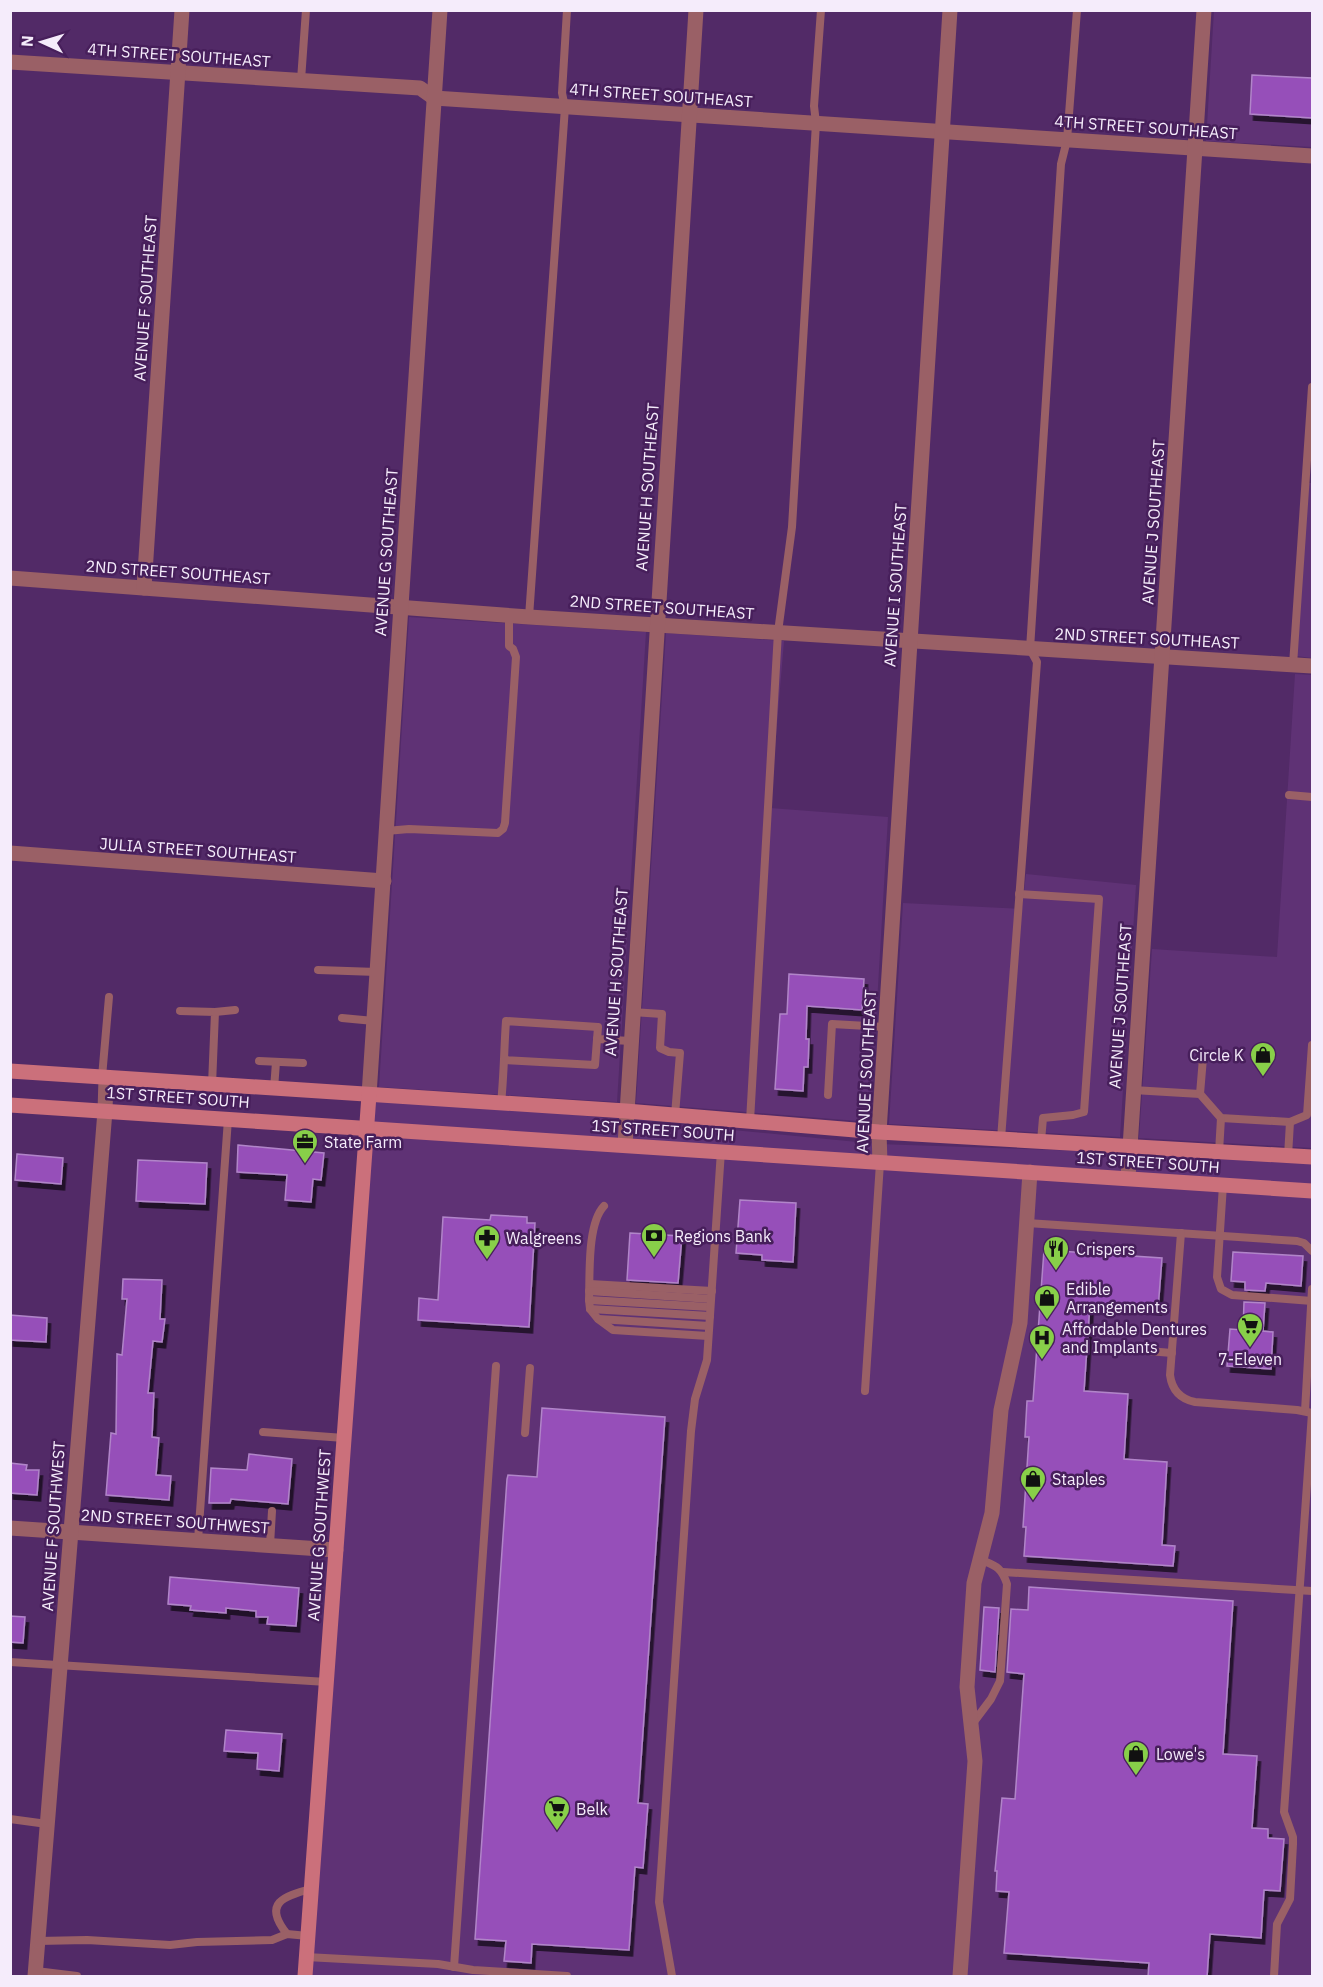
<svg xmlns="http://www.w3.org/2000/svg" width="1323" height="1987" viewBox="0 0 1323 1987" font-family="'IBM Plex Sans',sans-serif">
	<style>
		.built { fill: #5f3275 }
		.building { fill: #9650b9; stroke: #b185c9; stroke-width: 1.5; filter: url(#shadow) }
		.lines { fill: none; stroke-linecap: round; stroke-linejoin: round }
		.lane { stroke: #9a6066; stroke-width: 8 }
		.street { stroke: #9a6066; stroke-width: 15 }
		.secondary { stroke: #cb707b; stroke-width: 15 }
		.labels { text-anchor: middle; stroke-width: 5; stroke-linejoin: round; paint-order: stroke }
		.street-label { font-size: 16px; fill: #f5ecfb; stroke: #471f5b }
		.poi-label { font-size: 16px; fill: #f5ecfb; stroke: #471f5b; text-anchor: start }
	</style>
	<defs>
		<filter id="shadow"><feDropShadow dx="3.5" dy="6" stdDeviation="0" flood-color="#0009"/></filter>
	</defs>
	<rect width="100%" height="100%" fill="#522a67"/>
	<!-- built -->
	<g class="built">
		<path d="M1214,11H1312V147L1206,141Z"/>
		<path d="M1307,483H1312V658L1296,656Z"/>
		<path d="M409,617L646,632L617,1102L379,1087Z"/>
		<path d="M666,633L784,641L770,808L888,817L870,1122L636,1103Z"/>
		<path d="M1295,674L1312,675V1148L1139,1138L1152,949L1277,957Z"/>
		<path d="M1026,874L1136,885L1120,1137L889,1124L903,903L1022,909Z"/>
		<path d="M369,1095L878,1144L1312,1159V1976H305Z"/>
	</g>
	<!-- building -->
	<g class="building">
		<path d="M1252,75L1312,78V118L1250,114Z"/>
		<path d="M789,974L864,979L862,1010L807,1006L806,1039H809L808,1067H804L803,1091L775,1089L780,1014H787Z"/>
		<path d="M238,1145L324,1153L321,1180L313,1179L311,1202L285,1200L287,1175L237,1172Z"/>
		<path d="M17,1154L63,1158L61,1184L15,1180Z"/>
		<path d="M138,1160L207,1163L205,1204L136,1201Z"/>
		<path d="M740,1200L796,1203L793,1262L762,1260V1255L736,1253Z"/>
		<path d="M491,1215L527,1217V1223H535L529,1327L418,1320L419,1298L438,1300L443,1217L490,1220Z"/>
		<path d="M630,1233L682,1236L678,1283L627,1280Z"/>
		<path d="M1044,1250L1162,1258L1158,1309L1090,1304L1084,1391L1128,1394L1124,1459L1167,1462L1162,1545L1175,1546L1173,1566L1024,1556L1026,1527H1023L1029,1437H1025L1027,1401H1033Z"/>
		<path d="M1233,1252L1303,1256L1301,1286L1266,1283L1265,1291L1245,1290V1282L1231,1281Z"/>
		<path d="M123,1279L162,1280L160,1319H165L162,1342L153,1341L148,1393H154L152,1437L159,1438L156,1475L171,1476L169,1500L106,1495L111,1433L116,1434L117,1354L122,1355L127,1299H122Z"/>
		<path d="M1244,1302L1265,1303L1263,1331L1273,1332L1271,1369L1227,1366L1230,1329L1243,1330Z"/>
		<path d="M10,1315L47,1318L46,1342L10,1340Z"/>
		<path d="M542,1408L665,1417L638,1803L648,1804L643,1868L635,1867L629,1950L532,1944L531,1963L504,1961L506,1941L475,1939L507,1479L508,1475L537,1477Z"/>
		<path d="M249,1454L292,1459L288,1504L231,1499L230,1503H209L211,1468L247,1470Z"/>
		<path d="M10,1463L27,1465L26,1470H39L37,1495L10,1493Z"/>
		<path d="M170,1577L299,1588L296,1626L267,1624L268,1617H256V1611L226,1608V1613L190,1610L191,1606L168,1604Z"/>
		<path d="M1029,1587L1233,1601L1223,1754L1257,1756L1252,1828L1268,1829V1838L1284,1839L1280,1891L1264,1890L1261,1938L1210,1934L1207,1977H1148L1149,1963L1004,1953L1009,1892L996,1891L997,1871H995L1002,1798L1015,1799L1024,1674L1007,1672L1011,1609L1028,1610Z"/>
		<path d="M984,1607L999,1608L995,1672L980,1670Z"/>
		<path d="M10,1616L25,1617L23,1643L10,1642Z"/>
		<path d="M226,1730L282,1734L279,1771L257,1769L258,1753L224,1751Z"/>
	</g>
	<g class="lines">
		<!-- lane -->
		<g class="lane">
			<path d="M301,80L306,10"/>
			<path d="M529,617L565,107L562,93L567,10"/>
			<path d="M1293,665L1312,387"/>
			<path d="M1289,795L1312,797"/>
			<path d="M386,831L409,829L498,833L503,829L505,823L516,657L513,649L509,646V615"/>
			<path d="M1019,894L1099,899L1084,1112L1073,1115L1043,1118L1041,1141"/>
			<path d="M318,970L377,972"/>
			<path d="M180,1011L215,1012L212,1085"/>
			<path d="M215,1012L235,1010"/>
			<path d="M632,1012L662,1014L660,1048L669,1052L680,1053L675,1115"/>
			<path d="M342,1018L374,1021"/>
			<path d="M597,1039L630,1041"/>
			<path d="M259,1061L303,1063"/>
			<path d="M102,1077L109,997"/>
			<path d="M274,1089L276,1062"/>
			<path d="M1133,1090L1200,1094L1221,1118L1290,1122L1307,1115L1312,1045"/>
			<path d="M1200,1094L1203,1058"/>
			<path d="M828,1095L832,1024L885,1027"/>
			<path d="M501,1103C504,1076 504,1048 506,1021L598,1027L595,1065L504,1060"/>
			<path d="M750,1121L778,632L792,527L816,123L814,106L821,10"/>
			<path d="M1001,1139L1037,662L1030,649L1061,164L1067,140L1077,10"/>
			<path d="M1219,1152L1221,1118"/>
			<path d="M1288,1156L1290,1122"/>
			<path d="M1223,1185L1217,1277L1221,1289L1232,1295L1312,1301"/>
			<path d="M604,1206C587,1224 590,1275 589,1300L590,1309L598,1319L613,1330L708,1336"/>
			<path d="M1027,1223L1297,1241L1304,1243L1312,1251"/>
			<path d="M1181,1233L1170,1375C1172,1390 1180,1399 1195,1402L1297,1410L1312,1413"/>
			<path d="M590,1284L712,1291"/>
			<path d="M589,1291L711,1299"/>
			<path d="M589,1300L710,1307"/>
			<path d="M590,1309L710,1316"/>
			<path d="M599,1319L709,1326"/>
			<path d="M1112,1348L1172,1353"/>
			<path d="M865,1391L880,1163"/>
			<path d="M1305,1411L1312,1289"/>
			<path d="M263,1432L344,1438"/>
			<path d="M525,1433L530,1368"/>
			<path d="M198,1540L228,1119"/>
			<path d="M270,1545L272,1511"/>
			<path d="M1003,1572L1312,1591"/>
			<path d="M10,1662L327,1682"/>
			<path d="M973,1723L991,1699L1000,1681L1007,1584C1001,1566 995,1566 979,1559"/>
			<path d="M10,1819L47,1824"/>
			<path d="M287,1934C262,1903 284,1896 311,1889"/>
			<path d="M38,1941L87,1940L170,1945L197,1942L272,1940L287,1934L308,1936"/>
			<path d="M306,1957L438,1964L473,1970L567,1976"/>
			<path d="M454,1967L496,1366"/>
			<path d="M36,1971L77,1976"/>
			<path d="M672,1976L659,1902L691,1431L695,1399L707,1360L721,1151"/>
			<path d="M1274,1976L1277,1924L1290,1899L1293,1844V1837L1284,1812L1312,1413"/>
		</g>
		<!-- street -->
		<g class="street">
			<path d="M10,62L420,88L434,98L1312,156"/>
			<path d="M10,578L529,617L1312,666"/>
			<path d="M144,588L182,10"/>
			<path d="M10,853L384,881"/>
			<path d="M369,1095L440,10"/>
			<path d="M625,1145L696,10"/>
			<path d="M880,1163L879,1132L950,10"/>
			<path d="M1128,1178L1204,10"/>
			<path d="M10,1528L336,1550"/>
			<path d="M35,1976L105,1111L106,1078"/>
			<path d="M960,1976L975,1761L967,1687L974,1583L992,1513L1001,1410L1020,1323L1030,1172"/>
		</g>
		<!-- secondary -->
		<g class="secondary">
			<path d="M10,1071L626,1111L879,1132L1312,1157"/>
			<path d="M10,1105L1312,1191"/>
			<path d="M305,1976L369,1095"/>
		</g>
	</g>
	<!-- icons -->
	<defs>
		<symbol id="shop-pin" viewBox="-11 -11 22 30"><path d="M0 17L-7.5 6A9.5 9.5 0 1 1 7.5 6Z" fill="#88cf49" stroke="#471f5b"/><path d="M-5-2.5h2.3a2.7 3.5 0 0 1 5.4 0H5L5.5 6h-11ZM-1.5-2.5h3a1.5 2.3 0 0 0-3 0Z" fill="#111"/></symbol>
		<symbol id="office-pin" viewBox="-11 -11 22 30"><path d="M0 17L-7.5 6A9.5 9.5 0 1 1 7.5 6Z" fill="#88cf49" stroke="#471f5b"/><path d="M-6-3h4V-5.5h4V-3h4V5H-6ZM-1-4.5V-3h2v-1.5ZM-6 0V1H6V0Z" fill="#111"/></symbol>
		<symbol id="bank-pin" viewBox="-11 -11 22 30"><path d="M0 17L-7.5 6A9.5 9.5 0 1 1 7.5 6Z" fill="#88cf49" stroke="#471f5b"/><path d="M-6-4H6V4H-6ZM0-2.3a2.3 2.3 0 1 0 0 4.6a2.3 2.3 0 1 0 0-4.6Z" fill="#111"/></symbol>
		<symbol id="pharmacy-pin" viewBox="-11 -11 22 30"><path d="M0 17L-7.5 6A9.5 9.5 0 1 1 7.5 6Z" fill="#88cf49" stroke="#471f5b"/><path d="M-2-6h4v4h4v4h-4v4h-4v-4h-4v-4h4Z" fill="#111"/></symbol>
		<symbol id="restaurant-pin" viewBox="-11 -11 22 30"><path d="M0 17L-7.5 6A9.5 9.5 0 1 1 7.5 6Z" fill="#88cf49" stroke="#471f5b"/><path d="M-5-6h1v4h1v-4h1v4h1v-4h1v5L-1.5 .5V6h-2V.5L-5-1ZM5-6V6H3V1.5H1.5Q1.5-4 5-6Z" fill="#111"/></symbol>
		<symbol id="supermarket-pin" viewBox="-11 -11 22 30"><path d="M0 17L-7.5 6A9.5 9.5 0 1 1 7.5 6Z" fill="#88cf49" stroke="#471f5b"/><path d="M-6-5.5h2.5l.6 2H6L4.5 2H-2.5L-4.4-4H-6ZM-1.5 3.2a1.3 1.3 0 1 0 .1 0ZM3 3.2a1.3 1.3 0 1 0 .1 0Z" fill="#111"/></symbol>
		<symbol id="hospital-pin" viewBox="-11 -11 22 30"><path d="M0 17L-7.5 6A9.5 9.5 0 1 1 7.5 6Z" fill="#88cf49" stroke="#471f5b"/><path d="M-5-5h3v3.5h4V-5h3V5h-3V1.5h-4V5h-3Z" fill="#111"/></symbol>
	</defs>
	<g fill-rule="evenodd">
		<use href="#shop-pin" x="1248" y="1040" width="30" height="40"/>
		<use href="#office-pin" x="290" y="1127" width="30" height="40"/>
		<use href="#bank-pin" x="639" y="1221" width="30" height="40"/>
		<use href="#pharmacy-pin" x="472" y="1223" width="30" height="40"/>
		<use href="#restaurant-pin" x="1041" y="1234" width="30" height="40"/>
		<use href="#shop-pin" x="1032" y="1283" width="30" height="40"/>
		<use href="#supermarket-pin" x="1235" y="1311" width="30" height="40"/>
		<use href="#hospital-pin" x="1027" y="1323" width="30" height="40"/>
		<use href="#shop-pin" x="1018" y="1464" width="30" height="40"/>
		<use href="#shop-pin" x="1121" y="1739" width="30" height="40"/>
		<use href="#supermarket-pin" x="542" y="1794" width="30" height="40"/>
	</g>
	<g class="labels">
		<!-- street labels -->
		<g class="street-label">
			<text transform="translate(179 55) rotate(4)" y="6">4TH STREET SOUTHEAST</text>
			<text transform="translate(661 95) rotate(4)" y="6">4TH STREET SOUTHEAST</text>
			<text transform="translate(1146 127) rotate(4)" y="6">4TH STREET SOUTHEAST</text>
			<text transform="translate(145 298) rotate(-86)" y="6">AVENUE F SOUTHEAST</text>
			<text transform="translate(647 487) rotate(-86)" y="6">AVENUE H SOUTHEAST</text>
			<text transform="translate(1153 522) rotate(-86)" y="6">AVENUE J SOUTHEAST</text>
			<text transform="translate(386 552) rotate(-86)" y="6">AVENUE G SOUTHEAST</text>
			<text transform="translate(178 572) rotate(4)" y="6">2ND STREET SOUTHEAST</text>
			<text transform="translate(895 585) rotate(-86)" y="6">AVENUE I SOUTHEAST</text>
			<text transform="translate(662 607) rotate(4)" y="6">2ND STREET SOUTHEAST</text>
			<text transform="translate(1147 638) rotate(3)" y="6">2ND STREET SOUTHEAST</text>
			<text transform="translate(198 850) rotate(4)" y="6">JULIA STREET SOUTHEAST</text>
			<text transform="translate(616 972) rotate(-86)" y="6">AVENUE H SOUTHEAST</text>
			<text transform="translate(1120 1006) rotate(-86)" y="6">AVENUE J SOUTHEAST</text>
			<text transform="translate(866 1071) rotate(-87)" y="6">AVENUE I SOUTHEAST</text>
			<text transform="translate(178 1097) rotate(4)" y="6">1ST STREET SOUTH</text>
			<text transform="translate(663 1130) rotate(4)" y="6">1ST STREET SOUTH</text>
			<text transform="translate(1148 1162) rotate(4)" y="6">1ST STREET SOUTH</text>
			<text transform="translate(175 1521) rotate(4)" y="6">2ND STREET SOUTHWEST</text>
			<text transform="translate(53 1526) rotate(-86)" y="6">AVENUE F SOUTHWEST</text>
			<text transform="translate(319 1535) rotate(-86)" y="6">AVENUE G SOUTHWEST</text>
		</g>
		<!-- poi labels -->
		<g class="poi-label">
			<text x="1244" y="1061" text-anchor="end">Circle K</text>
			<text x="324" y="1148">State Farm</text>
			<text x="674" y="1242">Regions Bank</text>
			<text x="506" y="1244">Walgreens</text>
			<text x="1076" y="1255">Crispers</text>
			<text x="1066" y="1295">Edible<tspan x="1066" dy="18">Arrangements</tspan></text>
			<text x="1062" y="1335">Affordable Dentures<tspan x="1062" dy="18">and Implants</tspan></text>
			<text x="1250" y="1365" text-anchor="middle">7-Eleven</text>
			<text x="1052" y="1485">Staples</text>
			<text x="1156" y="1760">Lowe's</text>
			<text x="576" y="1815">Belk</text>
		</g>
	</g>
	<!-- border -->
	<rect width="1323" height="1987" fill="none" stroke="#f5ecfb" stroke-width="24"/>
	<!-- north arrow -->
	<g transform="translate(42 42) rotate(274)" stroke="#471f5b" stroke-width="4.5" paint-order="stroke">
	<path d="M0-4.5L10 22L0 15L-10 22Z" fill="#f5ecfb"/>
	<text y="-9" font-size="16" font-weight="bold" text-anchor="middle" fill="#f5ecfb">N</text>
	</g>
</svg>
